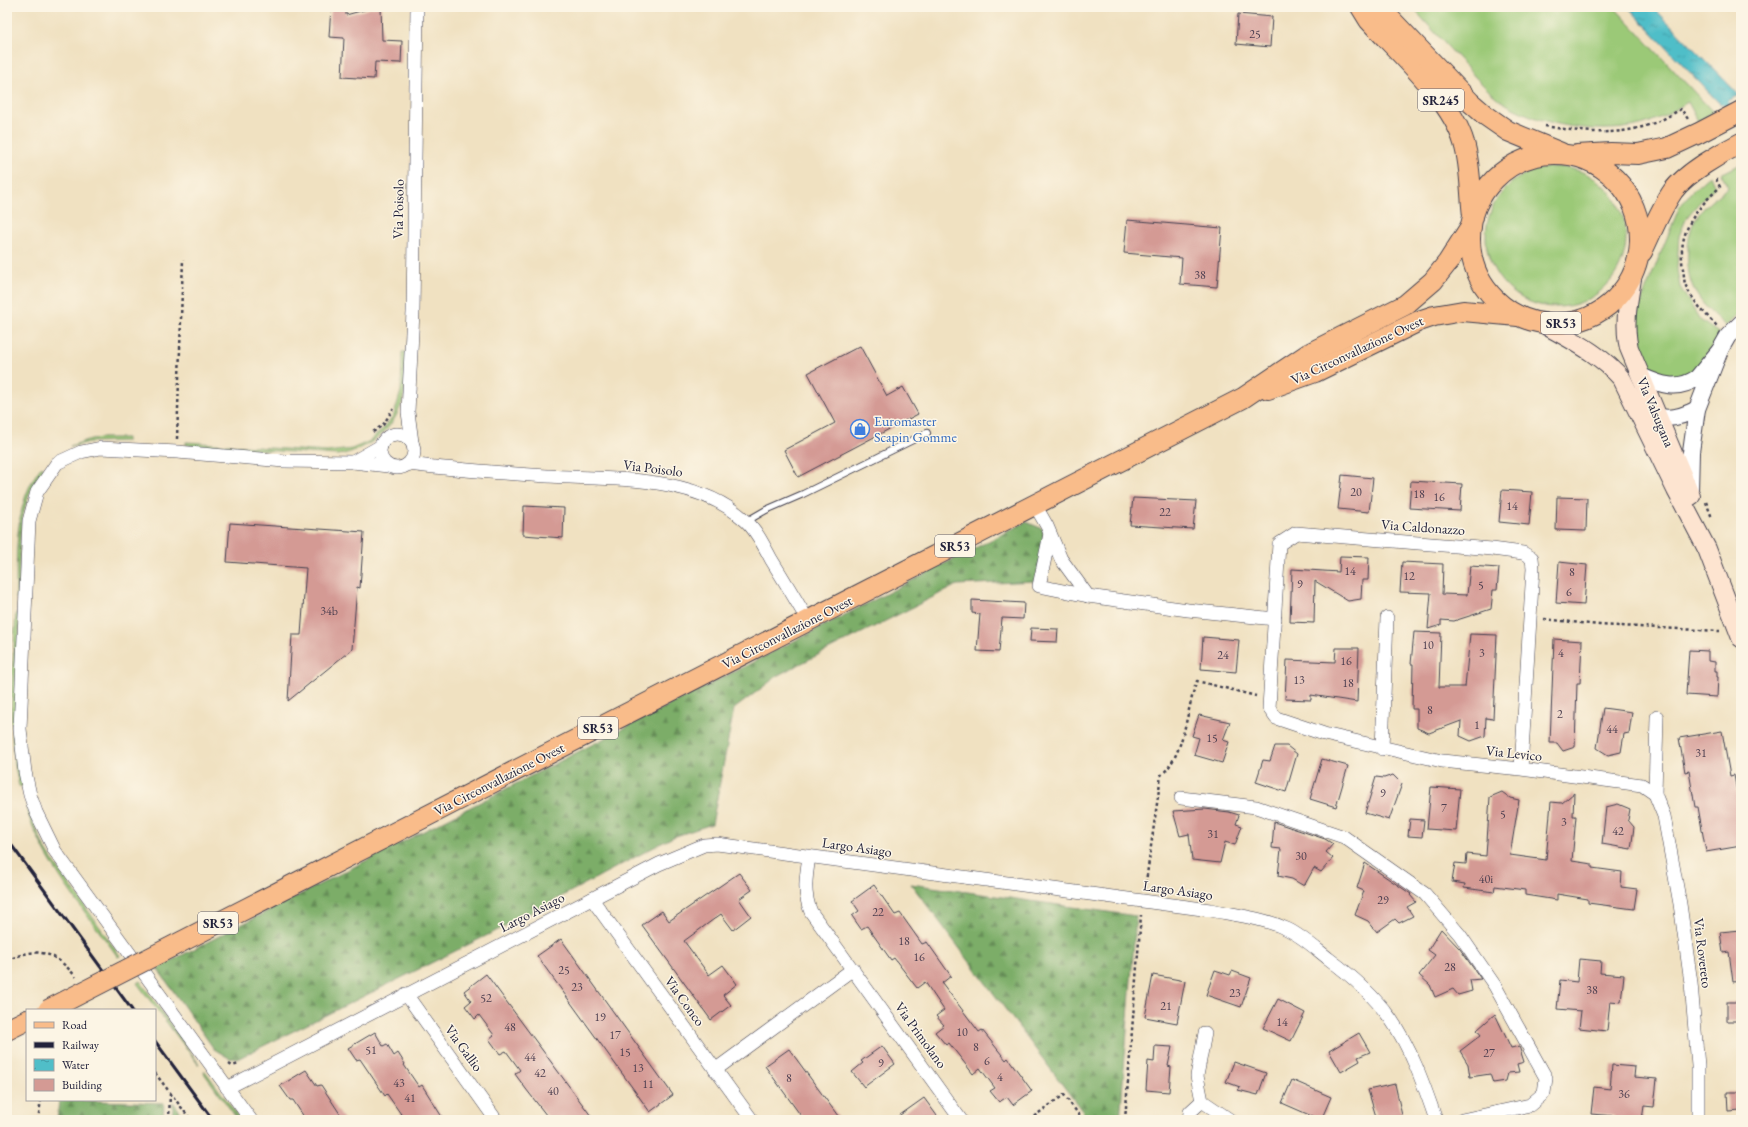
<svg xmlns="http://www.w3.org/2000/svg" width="1748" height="1127" viewBox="0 0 1748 1127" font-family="'EB Garamond',serif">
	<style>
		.grass { fill: #9bc977; stroke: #5e7659 }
		.forest { fill: url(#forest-firs); stroke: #4f6852 }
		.water { fill: url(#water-ripples); stroke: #397082 }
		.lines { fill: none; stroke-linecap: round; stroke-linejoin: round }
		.stream { stroke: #50bec8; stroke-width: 5 }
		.building { fill: #d49a94 }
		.service-casing { stroke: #413f4f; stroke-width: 8 }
		.minor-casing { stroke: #413f4f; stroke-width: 14 }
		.tertiary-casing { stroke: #413f4f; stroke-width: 18 }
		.secondary-casing { stroke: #413f4f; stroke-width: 20 }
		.primary-casing { stroke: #413f4f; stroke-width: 22 }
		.path { stroke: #413f4f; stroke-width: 2.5; stroke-dasharray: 3 3; stroke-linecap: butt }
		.service { stroke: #fff; stroke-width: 6 }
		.minor { stroke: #fff; stroke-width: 13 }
		.tertiary { stroke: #fff; stroke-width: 16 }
		.secondary { stroke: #fde4d0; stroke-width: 18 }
		.primary { stroke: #f9bc8a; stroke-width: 20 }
		.rail { stroke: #22223b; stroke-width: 3 }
		.primary-bridge-casing { stroke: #413f4f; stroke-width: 22; stroke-linecap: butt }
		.primary-bridge { stroke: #f9bc8a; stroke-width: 20 }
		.labels { text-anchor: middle; stroke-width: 3; stroke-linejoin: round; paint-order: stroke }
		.number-label { font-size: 12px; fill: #4e4051 }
		.shield { fill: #fcf5e5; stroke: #63616e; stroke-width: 1 }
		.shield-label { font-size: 13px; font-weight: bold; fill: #22223b }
		.street-label { font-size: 14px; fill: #22223b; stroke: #fcf5e5 }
		.shop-label { font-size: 14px; fill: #366cbe; stroke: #fcf5e5; text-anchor: start }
	</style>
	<defs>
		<pattern id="forest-firs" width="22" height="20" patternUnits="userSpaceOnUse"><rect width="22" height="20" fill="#7cad68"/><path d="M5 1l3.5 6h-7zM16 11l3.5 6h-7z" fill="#658c57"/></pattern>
		<pattern id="water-ripples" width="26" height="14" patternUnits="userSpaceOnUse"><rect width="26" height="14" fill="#50bec8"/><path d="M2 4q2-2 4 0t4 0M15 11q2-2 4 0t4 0" fill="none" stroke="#429aa4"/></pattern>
	</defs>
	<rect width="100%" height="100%" fill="#fcf5e5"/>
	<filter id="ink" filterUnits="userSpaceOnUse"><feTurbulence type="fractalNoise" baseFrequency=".025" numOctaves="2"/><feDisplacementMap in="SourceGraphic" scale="8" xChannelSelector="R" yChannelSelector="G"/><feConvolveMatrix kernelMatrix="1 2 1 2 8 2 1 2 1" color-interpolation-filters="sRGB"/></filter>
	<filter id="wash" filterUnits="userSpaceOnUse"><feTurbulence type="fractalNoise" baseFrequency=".012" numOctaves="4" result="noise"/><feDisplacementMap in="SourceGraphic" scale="16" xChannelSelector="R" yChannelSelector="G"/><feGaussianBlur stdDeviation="0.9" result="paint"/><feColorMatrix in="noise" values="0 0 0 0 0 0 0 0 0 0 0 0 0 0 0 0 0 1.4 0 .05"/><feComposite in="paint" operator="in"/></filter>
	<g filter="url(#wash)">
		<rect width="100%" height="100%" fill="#f0e1c1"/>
		<!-- grass -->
		<g class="grass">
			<path d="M1412,7H1614L1713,112L1698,121L1688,102C1676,109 1663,117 1650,122C1607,138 1532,126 1496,97C1483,86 1472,74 1462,62C1445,44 1429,26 1412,7Z"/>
			<path d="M1741,164V311L1726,326C1699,303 1685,286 1688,249C1688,240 1691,227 1695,220C1703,206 1716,197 1728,187L1721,174Z"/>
			<circle cx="1556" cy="237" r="70"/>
			<path d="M1710,175L1715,187L1698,204L1687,217L1679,236L1677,269L1680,287L1700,320L1720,334L1696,371L1674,379L1655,375L1648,370L1635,342L1634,323L1641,302L1679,208L1691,192Z"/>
			<path d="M402,352H406C405,366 407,382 404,395C396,429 370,449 338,455L186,445V442L327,452L352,449L370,441L385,427L394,415L401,391Z"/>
			<path d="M103,438H127V441L89,442L71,447L70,446L91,439Z"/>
			<path d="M42,466L44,468C15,506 20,552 19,597L16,598C17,554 13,502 42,466Z"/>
			<path d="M16,613H19L22,787L19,786C6,729 13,671 16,613Z"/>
			<path d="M27,807L43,845L53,861L120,956L118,957C85,911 43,862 26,808Z"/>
			<path d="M140,981L199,1064H198L137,983Z"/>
			<path d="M205,1071L241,1120H238L204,1073Z"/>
		</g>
		<!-- forest -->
		<g class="forest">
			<path d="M1026,522L1043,529L1044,550L1035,581L957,585L780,674L734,709L712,824L673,837L502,928L237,1059L229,1058L214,1049L157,968Z"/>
			<path d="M911,884L1136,916L1120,1120H1089Z"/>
			<path d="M59,1100L164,1103L163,1120H57Z"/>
			<path d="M173,1102L186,1120H172Z"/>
		</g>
		<!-- water -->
		<path class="water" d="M1628,7H1653L1739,95L1720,104Z"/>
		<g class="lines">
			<!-- stream -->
			<path class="stream" d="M1720,97L1732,110"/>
		</g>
		<g id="blocks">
			<!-- building -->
			<g class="building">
				<path d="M331,7H346V15L375,7H381L382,40L402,41L401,63L375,62L374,79L342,77L344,38L329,37Z"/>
				<path d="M1238,14L1272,17L1270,47L1236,44Z"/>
				<path d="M1127,220L1222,228L1217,287L1180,284L1182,258L1124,253Z"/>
				<path d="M860,346L887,396L903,387L918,414L798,477L784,450L835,423L808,373Z"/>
				<path d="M1342,475L1373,478L1369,512L1338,509Z"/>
				<path d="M1411,481L1462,484L1460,511L1409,508Z"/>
				<path d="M1502,490L1532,492L1529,525L1499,522Z"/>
				<path d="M1557,497L1587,498L1586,531L1556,530Z"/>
				<path d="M1133,498L1196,501L1193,529L1130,525Z"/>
				<path d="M524,506L564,508L563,538L523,535Z"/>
				<path d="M230,523L364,532L360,588L357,587L352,649L288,701L292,635H301L306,568L227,562Z"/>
				<path d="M1340,556L1369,557L1368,580H1362L1361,599L1348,601L1315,581L1314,623L1290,622L1292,569L1339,572Z"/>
				<path d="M1402,562L1443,564L1442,594L1467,595L1470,566L1499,568L1497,590H1493L1491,609L1454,621L1441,620V625L1428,629L1431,593L1400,592Z"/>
				<path d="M1559,562L1587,565L1584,605L1556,603Z"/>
				<path d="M972,600L1024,603L1023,619L1002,618L999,652L977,651L980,614L972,613Z"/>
				<path d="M1031,628L1058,629L1057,642L1030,641Z"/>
				<path d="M1414,632L1441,633L1439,687H1465L1470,634L1497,635L1493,719L1486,718L1485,736L1471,741L1460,736L1461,721L1429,733L1417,728V709H1412L1413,664H1411Z"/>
				<path d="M1203,637L1239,640L1236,672L1201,669Z"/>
				<path d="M1554,639L1582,641L1580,683H1577L1575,747L1563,751L1557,743H1550Z"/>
				<path d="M1336,648H1359L1357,702L1311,695V700L1285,699L1287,660L1335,662Z"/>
				<path d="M1689,650L1708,651V661L1715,662V671H1717V677H1718L1717,697L1686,695Z"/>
				<path d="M1603,708L1632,712L1629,733L1624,734L1621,752L1608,755L1597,748Z"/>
				<path d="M1199,715L1230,722L1223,740L1229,742L1222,763L1194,755L1199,738L1192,736Z"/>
				<path d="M1722,731L1730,776L1734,775L1741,814V846L1706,852L1698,807H1695L1689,771L1685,772L1679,738Z"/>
				<path d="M1275,746H1287L1297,754L1286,792L1256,782L1263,760L1270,761Z"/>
				<path d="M1322,759L1348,766L1336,807L1310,799Z"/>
				<path d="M1393,775L1402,784L1389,820L1365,813L1376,777L1384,778Z"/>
				<path d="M1431,787L1460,789L1456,831L1427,829Z"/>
				<path d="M1502,792L1510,798L1519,800L1510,855L1546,860L1551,802L1562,803L1574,793L1573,816H1576L1572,861L1592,864V868L1622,872L1621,887L1637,889L1634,909L1588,903V899L1557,894V900L1525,895V890L1495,886L1494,892L1464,888L1465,884L1452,882L1455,863L1466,864L1467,854L1486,856L1490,797Z"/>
				<path d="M1618,804L1630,809L1628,820L1634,827L1631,849L1602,844L1606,807Z"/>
				<path d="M1205,809L1229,812L1239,815L1236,824L1242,826L1235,845L1225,842L1220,863L1192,860L1189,834L1180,836L1173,811Z"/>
				<path d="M1410,819L1424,820L1422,837L1408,836Z"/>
				<path d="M1274,822L1325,839L1333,844L1326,852L1333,858L1321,872L1314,868L1304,886L1292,879L1278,876L1281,849L1272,848Z"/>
				<path d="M1365,863L1411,894L1410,895L1416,902L1407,907L1413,916L1399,923L1395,919L1377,932L1368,921L1355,915L1364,891L1357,888Z"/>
				<path d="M739,873L752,890L739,899L751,916L733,930L721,914L684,941L709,975L723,965L737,984L723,995L731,1005L711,1020L642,925L662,911L669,921Z"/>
				<path d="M874,885L895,915L900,913L922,944L927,942L951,976L942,983L979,1032L982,1030L1006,1060L1008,1058L1032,1091L1013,1105L1007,1097L999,1102L990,1091L995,1088L980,1068L973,1074L949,1043L946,1045L935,1032L944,1025L936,1016L944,1010L925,982L917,988L894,958L891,960L867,926L861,929L852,916L859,911L852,901Z"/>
				<path d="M1441,929L1460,949L1481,979L1470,980L1472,991L1458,995L1453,989L1435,997L1430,985L1419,975L1435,955L1428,950Z"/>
				<path d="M1741,930V981L1733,982L1729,952L1723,953L1720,932Z"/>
				<path d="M561,939L673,1095L650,1112L537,956Z"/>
				<path d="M1579,959L1601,961L1600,973L1624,975L1621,1002L1610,1001L1607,1031L1579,1028L1581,1011L1557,1009L1560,980L1577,982Z"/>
				<path d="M1215,970L1230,975L1232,971L1251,978L1241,1007L1206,995Z"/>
				<path d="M486,974L594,1120H550L526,1089L515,1074L520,1070L506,1051L500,1054L489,1039L494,1035L479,1015L475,1019L465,1006L471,1001L464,991Z"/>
				<path d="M1153,975L1185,981L1177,1023L1145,1017Z"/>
				<path d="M1278,999L1305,1013L1291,1041L1263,1028Z"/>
				<rect x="1727" y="1002" width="14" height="19"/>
				<path d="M1495,1014L1511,1048L1519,1046L1524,1062L1517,1064L1519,1072L1508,1073L1506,1081L1493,1083L1490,1074L1470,1077L1468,1064L1460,1051L1481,1035L1477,1030Z"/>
				<path d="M375,1032L383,1046L387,1044L394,1056L398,1053L405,1064L404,1065L419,1087L422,1085L444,1120H405L387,1094L385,1096L360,1059L356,1060L348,1048Z"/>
				<path d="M1359,1033L1370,1052L1358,1057L1360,1061L1341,1072L1329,1051Z"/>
				<path d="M882,1046L895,1064L864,1087L852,1072L863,1063L861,1061Z"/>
				<path d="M1155,1046L1172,1047L1168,1066L1171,1067L1169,1092L1146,1090L1148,1061L1154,1062Z"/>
				<path d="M789,1049L841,1120H804L765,1066Z"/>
				<path d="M1234,1062L1266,1073L1258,1095L1238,1090L1240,1087L1226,1082Z"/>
				<path d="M1612,1065L1635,1067L1634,1077L1657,1079L1654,1107L1644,1106L1642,1120H1614V1116L1591,1114L1594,1087L1610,1089Z"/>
				<path d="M306,1070L317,1086L321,1085L344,1120H306L293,1100H290L280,1086Z"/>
				<path d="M1292,1080L1331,1097L1321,1120L1282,1103Z"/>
				<path d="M1395,1084L1403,1120H1377L1368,1090Z"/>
				<path d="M1727,1092H1741V1110L1728,1111Z"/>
				<path d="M924,1098L940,1120H893Z"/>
			</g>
		</g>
	</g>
	<g filter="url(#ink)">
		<use href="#blocks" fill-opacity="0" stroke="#413f4f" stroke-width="1"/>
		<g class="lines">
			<defs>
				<path id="service" d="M747,521L766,510L803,494L927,433"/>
				<g id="minor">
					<circle cx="397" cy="451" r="17"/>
					<path d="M412,442L408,412L413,312L417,7"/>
					<path d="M353,462L381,446"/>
					<path d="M409,464C455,470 501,473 547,476C613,480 695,474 746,521C757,531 764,546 771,559C784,580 796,600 808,621"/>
					<path d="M1035,505L1047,526L1061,559L1088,596L1188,610L1275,619"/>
					<path d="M1050,534L1039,586L1088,596"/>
					<path d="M1382,749L1387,618"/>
					<path d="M1521,769L1533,568L1532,558L1523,553L1492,549L1296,533L1279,544L1269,708L1276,718L1324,734L1442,761L1521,769L1642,785L1655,794L1664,816L1680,904L1691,983L1698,1066V1120"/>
					<path d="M1655,794L1657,717"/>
					<path d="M1181,798L1256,807L1344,837L1425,894L1460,935L1495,986L1546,1078L1544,1093L1530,1105L1462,1120"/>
					<path d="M809,857C806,876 803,894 811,912L961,1120"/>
					<path d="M592,899L752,1120"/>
					<path d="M406,994L496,1120"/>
					<path d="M1205,1033L1197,1076L1202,1101L1230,1120"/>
					<path d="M715,1070L853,969"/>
					<path d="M227,1088L659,864L704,845L717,844L1210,910C1236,915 1263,918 1287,929C1302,936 1316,949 1329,959C1352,976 1373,995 1390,1018C1411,1048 1424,1085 1436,1120"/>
					<path d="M251,1120L55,851L36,812L30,795L25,772L20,729L29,521L37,492L57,463L81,452L101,448L177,452L284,461L353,462L388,466"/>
					<path d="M1189,1120L1190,1112L1202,1101"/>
				</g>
				<g id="tertiary">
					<path d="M1641,376C1661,385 1677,391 1697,378L1720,350L1728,336L1741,323"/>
					<path d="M1647,411C1663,423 1682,417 1697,409"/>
					<path d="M1690,491L1691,452L1697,409L1720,350"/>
				</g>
				<g id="secondary">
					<path d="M1633,273C1629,298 1623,323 1629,348L1691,496"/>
					<path d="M1540,322C1569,339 1600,353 1622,379L1676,490L1707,549L1741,638"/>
				</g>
				<g id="primary">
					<path d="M1361,7L1369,20C1399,53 1452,100 1464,143C1471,166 1470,192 1473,216"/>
					<path d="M1379,7L1470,102L1485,115L1508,131L1561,153"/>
					<circle cx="1555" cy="239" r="85"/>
					<path d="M1577,155L1611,153L1638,154L1667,148L1699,133L1741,111"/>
					<path d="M1642,252C1652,231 1660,210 1673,191C1686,173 1721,153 1741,143"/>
					<path d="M1268,389L1315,372L1419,321L1434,316L1463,311L1518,316"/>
					<path d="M388,836L1243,398L1308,354L1405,305L1433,281L1448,262L1471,226"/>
					<path d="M7,1030L27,1020"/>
				</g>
			</defs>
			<!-- service casing -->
			<use href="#service" class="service-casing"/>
			<!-- minor casing -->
			<use href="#minor" class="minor-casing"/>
			<!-- tertiary casing -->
			<use href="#tertiary" class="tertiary-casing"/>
			<!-- secondary casing -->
			<use href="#secondary" class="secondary-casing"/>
			<!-- primary casing -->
			<use href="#primary" class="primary-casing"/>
			<!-- path -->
			<g class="path">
				<path d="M1545,126C1580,132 1617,137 1651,124C1662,121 1672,114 1681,109L1688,119"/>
				<path d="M1716,179L1720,187C1695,210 1677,232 1683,269C1684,274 1684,280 1685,284C1692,300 1705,314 1717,326"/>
				<path d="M373,432L383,425L393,409"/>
				<path d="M177,439L183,259"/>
				<path d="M1706,502L1712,518"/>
				<path d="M1544,619L1599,625L1720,631"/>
				<path d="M1145,889L1161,775C1185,756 1186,709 1197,681L1256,696"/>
				<path d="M7,961C37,945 55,952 76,977"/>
				<path d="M229,1064L232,1066L239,1064"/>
				<path d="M155,1073L191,1120"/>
				<path d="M38,1120L41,1100"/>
				<path d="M169,1120L170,1093"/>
				<path d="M1029,1120L1064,1095L1083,1120"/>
				<path d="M1125,1120L1141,915"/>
			</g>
			<!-- service -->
			<use href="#service" class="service"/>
			<!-- minor -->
			<use href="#minor" class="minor"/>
			<!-- tertiary -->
			<use href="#tertiary" class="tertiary"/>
			<!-- secondary -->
			<use href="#secondary" class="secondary"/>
			<!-- primary -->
			<use href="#primary" class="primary"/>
			<!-- rail -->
			<g class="rail">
				<path d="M7,839L132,1010"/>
				<path d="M155,1041L213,1120"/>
			</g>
			<defs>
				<path id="primary-bridge" d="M48,1010L388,836"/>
			</defs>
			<!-- primary-bridge casing -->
			<use href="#primary-bridge" class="primary-bridge-casing"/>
			<!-- primary-bridge -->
			<use href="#primary-bridge" class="primary-bridge"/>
		</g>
	</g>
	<!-- icons -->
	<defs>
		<symbol id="shop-ring" viewBox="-11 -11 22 22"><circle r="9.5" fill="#fcf5e5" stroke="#3f7fe0" stroke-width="1.5"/><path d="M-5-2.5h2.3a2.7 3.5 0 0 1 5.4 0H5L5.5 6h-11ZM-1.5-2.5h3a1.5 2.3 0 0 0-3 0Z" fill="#3f7fe0"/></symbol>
	</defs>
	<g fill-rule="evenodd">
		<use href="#shop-ring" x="849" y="418" width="22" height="22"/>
	</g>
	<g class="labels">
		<!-- number labels -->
		<g class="number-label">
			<text x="1255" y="38">25</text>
			<text x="1200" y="279">38</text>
			<text x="1356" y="496">20</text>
			<text x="1419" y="498">18</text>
			<text x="1439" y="501">16</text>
			<text x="1512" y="510">14</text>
			<text x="1165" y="516">22</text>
			<text x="1350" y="575">14</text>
			<text x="1572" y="576">8</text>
			<text x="1409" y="580">12</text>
			<text x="1300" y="588">9</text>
			<text x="1481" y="589">5</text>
			<text x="1569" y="596">6</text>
			<text x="329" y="615">34b</text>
			<text x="1428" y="649">10</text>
			<text x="1482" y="657">3</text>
			<text x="1561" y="657">4</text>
			<text x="1223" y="659">24</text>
			<text x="1346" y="665">16</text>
			<text x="1299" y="684">13</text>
			<text x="1348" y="687">18</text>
			<text x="1430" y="714">8</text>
			<text x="1560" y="718">2</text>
			<text x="1477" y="729">1</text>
			<text x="1612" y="733">44</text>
			<text x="1212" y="742">15</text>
			<text x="1701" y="757">31</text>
			<text x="1383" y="797">9</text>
			<text x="1444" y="812">7</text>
			<text x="1503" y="818">5</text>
			<text x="1564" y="826">3</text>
			<text x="1618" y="835">42</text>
			<text x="1213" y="838">31</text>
			<text x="1301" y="860">30</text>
			<text x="1486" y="883">40i</text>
			<text x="1383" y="904">29</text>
			<text x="878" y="916">22</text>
			<text x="904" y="945">18</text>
			<text x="919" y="961">16</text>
			<text x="1450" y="971">28</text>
			<text x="564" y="974">25</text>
			<text x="577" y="991">23</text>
			<text x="1592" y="994">38</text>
			<text x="1235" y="997">23</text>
			<text x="486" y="1002">52</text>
			<text x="1166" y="1010">21</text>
			<text x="600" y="1021">19</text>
			<text x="1282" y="1026">14</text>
			<text x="510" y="1031">48</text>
			<text x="962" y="1036">10</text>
			<text x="615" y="1039">17</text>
			<text x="976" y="1051">8</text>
			<text x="371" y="1054">51</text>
			<text x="625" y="1056">15</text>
			<text x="1489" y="1057">27</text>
			<text x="530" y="1061">44</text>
			<text x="987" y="1065">6</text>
			<text x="881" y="1067">9</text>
			<text x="638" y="1072">13</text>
			<text x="540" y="1077">42</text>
			<text x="1000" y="1081">4</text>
			<text x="789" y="1082">8</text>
			<text x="399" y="1087">43</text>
			<text x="648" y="1088">11</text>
			<text x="553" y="1095">40</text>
			<text x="1624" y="1098">36</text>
			<text x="410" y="1102">41</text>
		</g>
		<!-- shield labels -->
		<g class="shield">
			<rect x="1418" y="89" width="46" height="22" rx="3"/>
			<rect x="1541" y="312" width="40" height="22" rx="3"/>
			<rect x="935" y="535" width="40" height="22" rx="3"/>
			<rect x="578" y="717" width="40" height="22" rx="3"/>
			<rect x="198" y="912" width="40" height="22" rx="3"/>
		</g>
		<g class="shield-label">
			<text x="1441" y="105">SR245</text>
			<text x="1561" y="328">SR53</text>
			<text x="955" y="551">SR53</text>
			<text x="598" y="733">SR53</text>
			<text x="218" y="928">SR53</text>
		</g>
		<!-- street labels -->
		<g class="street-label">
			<text transform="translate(398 209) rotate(-89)" y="5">Via Poisolo</text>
			<text transform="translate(1357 350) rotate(-25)" y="5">Via Circonvallazione Ovest</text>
			<text transform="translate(1656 412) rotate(67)" y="5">Via Valsugana</text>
			<text transform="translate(653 468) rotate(7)" y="5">Via Poisolo</text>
			<text transform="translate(1423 527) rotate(4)" y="5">Via Caldonazzo</text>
			<text transform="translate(787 632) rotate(-27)" y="5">Via Circonvallazione Ovest</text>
			<text transform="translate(1514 753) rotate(6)" y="5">Via Levico</text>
			<text transform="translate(499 779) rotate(-27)" y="5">Via Circonvallazione Ovest</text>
			<text transform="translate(857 847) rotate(8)" y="5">Largo Asiago</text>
			<text transform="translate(1178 890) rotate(8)" y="5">Largo Asiago</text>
			<text transform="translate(532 912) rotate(-27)" y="5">Largo Asiago</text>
			<text transform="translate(1703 953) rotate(83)" y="5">Via Rovereto</text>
			<text transform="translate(685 1001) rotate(54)" y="5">Via Conco</text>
			<text transform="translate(921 1035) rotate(54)" y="5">Via Primolano</text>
			<text transform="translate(464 1048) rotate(54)" y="5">Via Gallio</text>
		</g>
		<!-- shop labels -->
		<g class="shop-label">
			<text x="874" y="426">Euromaster<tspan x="874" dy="16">Scapin Gomme</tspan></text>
		</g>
	</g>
	<!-- margin -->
	<rect width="1748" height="1127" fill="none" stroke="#fcf5e5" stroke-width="24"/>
	<!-- legend -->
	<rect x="26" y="1009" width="130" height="92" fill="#fcf5e5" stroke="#a5a1a1"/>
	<rect x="34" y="1022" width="20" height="6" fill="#f9bc8a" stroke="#a5a1a1"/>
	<text x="62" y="1029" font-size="12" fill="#22223b">Road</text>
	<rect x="34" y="1042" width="20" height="6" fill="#22223b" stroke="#a5a1a1"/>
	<text x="62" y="1049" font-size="12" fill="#22223b">Railway</text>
	<rect x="34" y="1059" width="20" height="12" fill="url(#water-ripples)" stroke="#a5a1a1"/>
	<text x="62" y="1069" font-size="12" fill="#22223b">Water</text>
	<rect x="34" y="1079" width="20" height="12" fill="#d49a94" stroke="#a5a1a1"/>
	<text x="62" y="1089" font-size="12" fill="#22223b">Building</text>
</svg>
